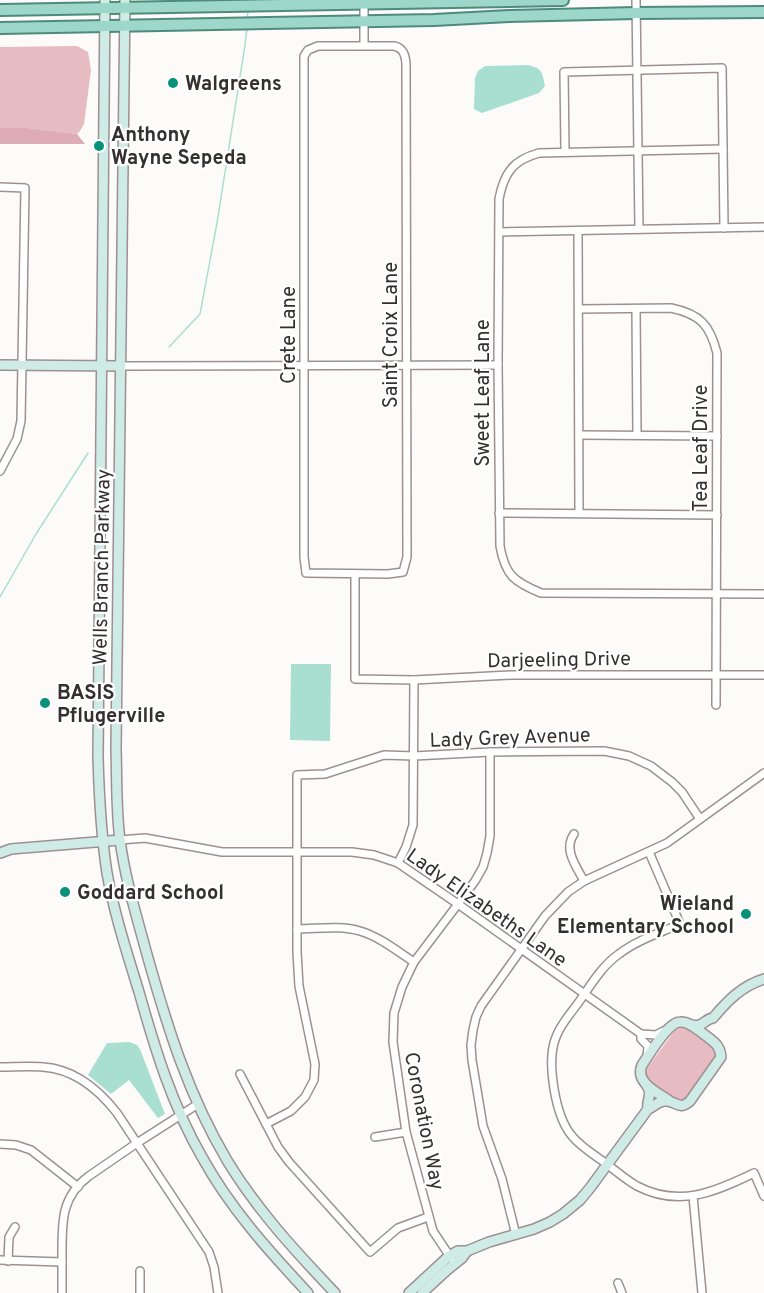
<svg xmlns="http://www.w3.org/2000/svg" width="764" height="1293" viewBox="0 0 764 1293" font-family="Overpass,sans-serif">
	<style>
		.green { fill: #e7bbc2 }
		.forest { fill: #deacb5 }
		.water { fill: #a9dfd0 }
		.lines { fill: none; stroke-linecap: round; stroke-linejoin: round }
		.stream { stroke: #a9dfd0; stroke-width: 1.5 }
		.street-casing { stroke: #9e9092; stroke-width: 10 }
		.secondary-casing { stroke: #9e9092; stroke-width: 12 }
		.primary-casing { stroke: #4e8b7d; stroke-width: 14 }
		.street { stroke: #fff; stroke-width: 7 }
		.secondary { stroke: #ceebe5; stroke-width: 9 }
		.primary { stroke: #9dd7ca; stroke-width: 10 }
		.poi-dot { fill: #08917b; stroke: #fff; stroke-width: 2 }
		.labels { text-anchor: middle; stroke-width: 4.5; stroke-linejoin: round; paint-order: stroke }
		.poi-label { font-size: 20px; font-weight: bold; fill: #352f30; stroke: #fff; text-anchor: start }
		.street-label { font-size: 20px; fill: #352f30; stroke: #fff }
	</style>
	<rect width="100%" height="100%" fill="#fdfafa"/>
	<!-- green -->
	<g class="green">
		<path d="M77,46L88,52L91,70L84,124L80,131L77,134L28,128H0V47Z"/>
		<path d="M682,1027L687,1029L712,1047C715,1051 716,1054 715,1059L685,1100L678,1101L646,1078L645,1071L675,1030Z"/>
	</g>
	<!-- forest -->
	<path class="forest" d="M0,128H28L77,134L85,144H0Z"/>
	<!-- water -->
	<g class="water">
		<path d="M527,65C542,68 542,71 545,86L539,93L482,113L474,109L475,78L478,71L485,66Z"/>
		<path d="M291,664H331L330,741L290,740Z"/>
		<path d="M129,1042L137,1045L140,1049L165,1114L158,1118L129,1080L111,1094L88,1075L107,1043Z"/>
	</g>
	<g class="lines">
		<!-- stream -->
		<g class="stream">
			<path d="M247,20L248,10"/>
			<path d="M169,347L200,314L217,223L245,45L247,28"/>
			<path d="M0,597L36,534L88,453"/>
		</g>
		<defs>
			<g id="street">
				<path d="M636,0L639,229"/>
				<path d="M364,45V4"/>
				<path d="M318,46H394C403,48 405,54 406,63L407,557L403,572L388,574L306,573L304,557V56L308,50Z"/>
				<path d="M723,149L539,153C513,160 504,173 499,199L498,365L500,546C505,575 514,582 541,593L764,594"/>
				<path d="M565,151L564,72L722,68L724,228"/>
				<path d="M0,187L25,188L21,421L17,439L0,471"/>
				<path d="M578,231L579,513"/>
				<path d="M500,232L764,227"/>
				<path d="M579,309L671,308C700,314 710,325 717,353L716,705"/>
				<path d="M636,309L637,435"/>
				<path d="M121,366L498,365"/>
				<path d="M579,435L717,436"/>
				<path d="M499,513L717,515"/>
				<path d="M355,574V679L414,680L511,675H764"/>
				<path d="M574,834C563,849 576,866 584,881"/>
				<path d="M120,840L145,838L222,852H352L374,855L398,863L458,904L641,1034V1039L648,1046L647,1057"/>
				<path d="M649,852L680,924C660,933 637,940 619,954C603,965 592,983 581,999C573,1011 561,1023 556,1037C546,1061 555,1116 572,1136C581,1147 593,1154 604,1162C615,1170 625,1179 637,1186C679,1208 715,1192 754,1173L764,1196"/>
				<path d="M398,863L406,847L413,825L414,680"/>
				<path d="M297,929C317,929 340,925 360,931C380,937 397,951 414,962"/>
				<path d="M641,1034L656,1035L664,1031"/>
				<path d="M0,1067C14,1067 29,1066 43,1067C74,1069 99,1090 117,1113L209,1252L214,1267L218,1293"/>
				<path d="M240,1074L278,1147L289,1162L370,1252L398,1228L428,1217"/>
				<path d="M266,1124L291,1111L305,1097L314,1080L315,1064L299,986L297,952V775L325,774L384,755L414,756L490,752L604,751L629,756L651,766L672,782L682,792L700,819"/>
				<path d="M375,1137L406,1132"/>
				<path d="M0,1144L16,1145L31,1150L78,1187"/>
				<path d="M693,1196L702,1293"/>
				<path d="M516,1235L502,1179L483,1126L472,1060L471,1045L473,1030L476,1017L481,1006L545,916L568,892L584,881L667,843L764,773"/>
				<path d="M451,1258L433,1231L406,1132L393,1042L394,1013L402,987L414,962L458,904L475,881L483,867L487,853L490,836V752"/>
				<path d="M0,1260L62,1262"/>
				<path d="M8,1261L9,1237L15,1227"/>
				<path d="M618,1283L622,1293"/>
				<path d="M62,1293C62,1279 62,1264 62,1250C62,1220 62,1196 89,1176L137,1143L198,1104"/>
				<path d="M140,1293V1271"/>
			</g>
			<g id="secondary">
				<path d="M105,0L98,756C99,795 101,834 107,873C114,913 127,953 139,992C155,1049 172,1105 202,1157C230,1208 268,1250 308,1293"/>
				<path d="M125,0L116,749C117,779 116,810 120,840C125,878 136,914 146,951C167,1026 188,1095 228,1162C258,1211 296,1252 335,1293"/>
				<path d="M0,365L121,366"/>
				<path d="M0,853L11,849L120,840"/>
				<path d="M691,1025C704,1028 704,1019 713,1018C728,1000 742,986 764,979"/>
				<path d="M648,1109C655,1107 658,1100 666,1101C677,1101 679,1111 690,1101L721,1057C720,1045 714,1042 705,1035C698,1030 689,1021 680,1022C668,1022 649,1055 642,1065C634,1083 659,1093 671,1102"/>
				<path d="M409,1293L449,1256L458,1251H467L489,1242L534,1229L550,1222L563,1214L580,1200L590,1188L648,1109C646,1098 654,1096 646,1084"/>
				<path d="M422,1293L447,1270L462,1258L467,1251"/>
			</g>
			<g id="primary">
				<path d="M0,10L563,0"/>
				<path d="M0,28L434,20L509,16L636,13L764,12"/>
			</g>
		</defs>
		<!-- street casing -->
		<use href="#street" class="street-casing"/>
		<!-- secondary casing -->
		<use href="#secondary" class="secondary-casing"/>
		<!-- primary casing -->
		<use href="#primary" class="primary-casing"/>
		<!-- street -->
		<use href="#street" class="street"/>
		<!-- secondary -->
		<use href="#secondary" class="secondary"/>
		<!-- primary -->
		<use href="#primary" class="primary"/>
	</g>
	<!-- markers -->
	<g class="poi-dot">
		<circle cx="173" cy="83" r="6"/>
		<circle cx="99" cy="146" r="6"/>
		<circle cx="45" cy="703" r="6"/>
		<circle cx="65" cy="892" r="6"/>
		<circle cx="746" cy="914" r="6"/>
	</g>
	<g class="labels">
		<!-- poi labels -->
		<g class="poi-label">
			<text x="185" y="90">Walgreens</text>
			<text x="111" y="141">Anthony<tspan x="111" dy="23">Wayne Sepeda</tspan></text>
			<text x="57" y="699">BASIS<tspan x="57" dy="23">Pflugerville</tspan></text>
			<text x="77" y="899">Goddard School</text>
			<text x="734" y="910" text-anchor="end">Wieland<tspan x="734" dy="23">Elementary School</tspan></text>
		</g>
		<!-- street labels -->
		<g class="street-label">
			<text transform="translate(288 335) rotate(-90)" y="7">Crete Lane</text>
			<text transform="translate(390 335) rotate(-90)" y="7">Saint Croix Lane</text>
			<text transform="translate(482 393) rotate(-90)" y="7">Sweet Leaf Lane</text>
			<text transform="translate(700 448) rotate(-90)" y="7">Tea Leaf Drive</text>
			<text transform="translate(101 567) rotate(-89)" y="7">Wells Branch Parkway</text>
			<text transform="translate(559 659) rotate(-1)" y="7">Darjeeling Drive</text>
			<text transform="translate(510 737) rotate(-2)" y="7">Lady Grey Avenue</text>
			<text transform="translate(487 907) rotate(35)" y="7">Lady Elizabeths Lane</text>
			<text transform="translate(425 1121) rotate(79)" y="7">Coronation Way</text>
		</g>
	</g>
</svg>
